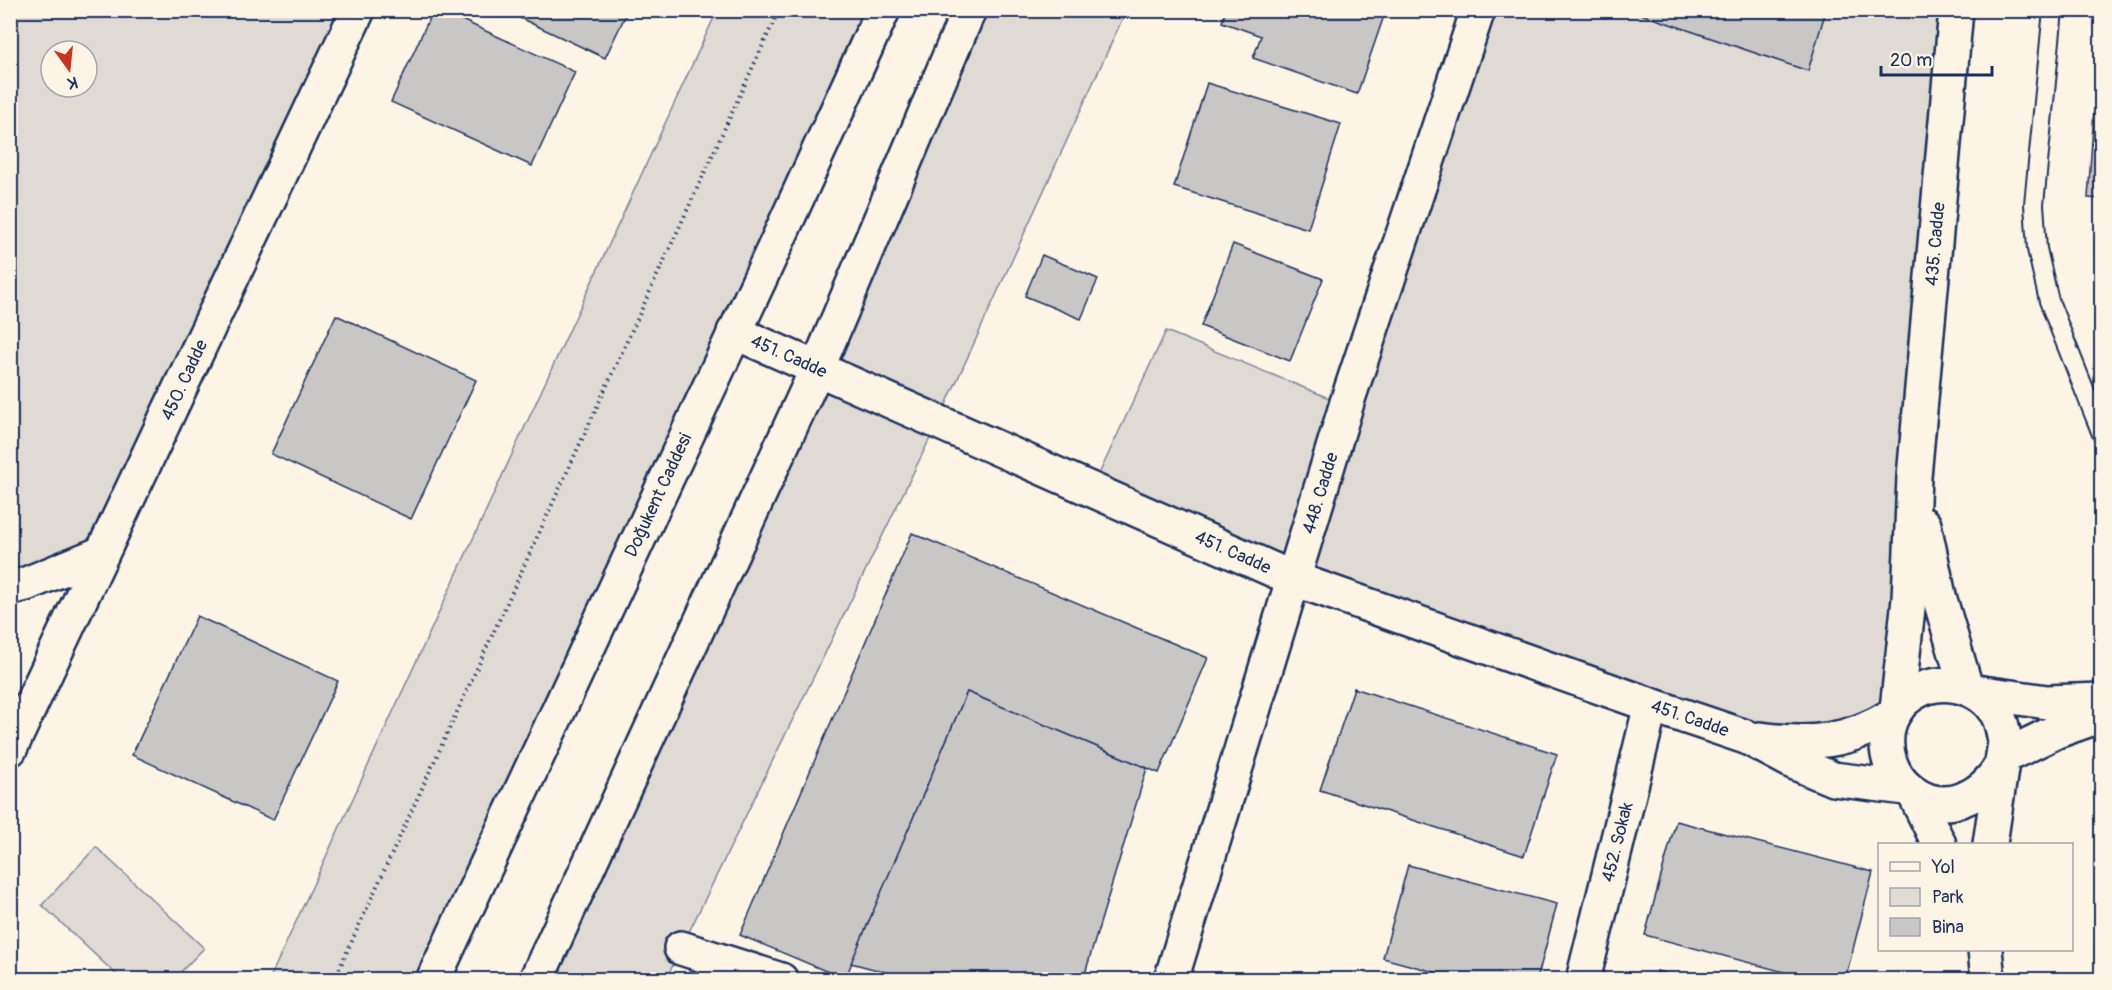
<svg xmlns="http://www.w3.org/2000/svg" width="2112" height="990" viewBox="0 0 2112 990" font-family="Pangolin,sans-serif">
	<style>
		.green { fill: #dfdbd4; stroke: #7d8599; stroke-width: 1.5; fill-rule: evenodd }
		.building { fill: #c8c7c6; stroke: #1b2f5e; stroke-width: 1.5 }
		.lines { fill: none; stroke-linecap: round; stroke-linejoin: round }
		.lane-casing { stroke: #1b2f5e; stroke-width: 22 }
		.street-casing { stroke: #1b2f5e; stroke-width: 38 }
		.secondary-casing { stroke: #1b2f5e; stroke-width: 38 }
		.primary-casing { stroke: #1b2f5e; stroke-width: 38 }
		.path { stroke: #1b2f5e; stroke-width: 4; stroke-dasharray: 1.5 4.5; stroke-linecap: butt }
		.lane { stroke: #fcf5e5; stroke-width: 18 }
		.street { stroke: #fcf5e5; stroke-width: 33 }
		.secondary { stroke: #fcf5e5; stroke-width: 33 }
		.primary { stroke: #fcf5e5; stroke-width: 33 }
		.labels { text-anchor: middle; stroke-width: 4.5; stroke-linejoin: round; paint-order: stroke }
		.street-label { font-size: 18px; fill: #1b2f5e; stroke: #fcf5e5 }
	</style>
	<rect width="100%" height="100%" fill="#fcf5e5"/>
	<filter id="ink" filterUnits="userSpaceOnUse"><feTurbulence type="fractalNoise" baseFrequency=".0167" numOctaves="2"/><feDisplacementMap in="SourceGraphic" scale="12" xChannelSelector="R" yChannelSelector="G"/><feConvolveMatrix kernelMatrix="1 2 1 2 8 2 1 2 1" color-interpolation-filters="sRGB"/></filter>
	<g filter="url(#ink)">
		<!-- green -->
		<g class="green">
			<path d="M11,11H358L102,553L11,588ZM51,51H87V87H51Z"/>
			<path d="M717,11H883L433,979L269,980Z"/>
			<path d="M975,11H1126L938,422L666,979L536,980Z"/>
			<path d="M1478,11H1956L1897,709L1788,743L1092,489L1166,331L1341,403Z"/>
			<path d="M96,847L204,948L174,979H121L42,905Z"/>
		</g>
		<!-- building -->
		<g class="building">
			<path d="M433,10H440L575,72L532,166L391,102Z"/>
			<path d="M503,10H628L605,58Z"/>
			<path d="M1226,10H1386L1357,94L1253,58L1261,36L1222,22Z"/>
			<path d="M1629,10H1826L1808,71Z"/>
			<path d="M1207,83L1341,124L1308,229L1174,187Z"/>
			<path d="M2094,111L2102,112V199L2088,198Z"/>
			<path d="M1233,244L1323,279L1290,361L1201,326Z"/>
			<path d="M1042,255L1098,279L1081,319L1025,296Z"/>
			<path d="M336,315L476,380L411,519L271,454Z"/>
			<path d="M912,533L1208,658L1159,773L967,692L845,979L740,935Z"/>
			<path d="M197,616L338,681L273,820L132,755Z"/>
			<path d="M1354,688L1557,754L1524,856L1320,790Z"/>
			<path d="M967,692L1147,768L1083,980H915L851,963Z"/>
			<path d="M1676,821L1873,872L1845,980H1814L1645,935Z"/>
			<path d="M1408,865L1557,904L1537,980H1464L1383,958Z"/>
			<path d="M1657,971L1690,980H1655Z"/>
		</g>
		<g class="lines">
			<defs>
				<path id="lane" d="M2053,10L2034,204L2037,249L2049,301L2102,434"/>
				<g id="street">
					<path d="M1924,525L1939,596L1966,688"/>
					<path d="M10,588L26,584L102,553"/>
					<path d="M1897,709L1909,599L1914,477L1956,10"/>
					<path d="M10,749L358,10"/>
					<path d="M681,948L781,980"/>
					<path d="M1171,980L1349,396L1478,10"/>
					<path d="M1583,980L1651,705"/>
				</g>
				<g id="secondary">
					<path d="M734,332L1294,579L1651,705L1746,737L1793,762L1833,779L1906,788"/>
					<path d="M1976,692L2047,702L2102,700"/>
					<path d="M1760,739C1809,746 1850,742 1893,715"/>
					<path d="M2003,757L2057,731L2102,715"/>
					<path d="M1915,795L1939,844"/>
					<path d="M1990,844L2005,742C2003,732 2002,721 1996,712C1978,684 1938,676 1911,695C1877,718 1880,769 1912,792C1945,817 1983,796 2001,766"/>
					<path d="M1985,950L1988,980"/>
				</g>
				<g id="primary">
					<path d="M433,980L777,242L883,10"/>
					<path d="M536,980L817,369L969,10"/>
				</g>
			</defs>
			<!-- lane casing -->
			<use href="#lane" class="lane-casing"/>
			<!-- street casing -->
			<use href="#street" class="street-casing"/>
			<!-- secondary casing -->
			<use href="#secondary" class="secondary-casing"/>
			<!-- primary casing -->
			<use href="#primary" class="primary-casing"/>
			<!-- path -->
			<path class="path" d="M334,980L779,10"/>
			<!-- lane -->
			<use href="#lane" class="lane"/>
			<!-- street -->
			<use href="#street" class="street"/>
			<!-- secondary -->
			<use href="#secondary" class="secondary"/>
			<!-- primary -->
			<use href="#primary" class="primary"/>
		</g>
	</g>
	<g class="labels">
		<!-- street labels -->
		<g class="street-label">
			<text transform="translate(1935 244) rotate(-85)" y="6">435. Cadde</text>
			<text transform="translate(789 356) rotate(24)" y="6">451. Cadde</text>
			<text transform="translate(184 380) rotate(-65)" y="6">450. Cadde</text>
			<text transform="translate(1320 493) rotate(-73)" y="6">448. Cadde</text>
			<text transform="translate(658 495) rotate(-65)" y="6">Doğukent Caddesi</text>
			<text transform="translate(1233 552) rotate(24)" y="6">451. Cadde</text>
			<text transform="translate(1690 718) rotate(19)" y="6">451. Cadde</text>
			<text transform="translate(1617 842) rotate(-76)" y="6">452. Sokak</text>
		</g>
	</g>
	<!-- margin -->
	<rect width="2112" height="990" fill="none" stroke="#fcf5e5" stroke-width="36"/>
	<rect x="18" y="18" width="2076" height="954" fill="none" stroke="#1b2f5e" stroke-width="2" filter="url(#ink)"/>
	<!-- legend -->
	<rect x="1878" y="843" width="195" height="108" fill="#fcf5e5" stroke="#a2a6af" stroke-width="1.5"/>
	<rect x="1890" y="862" width="30" height="9" fill="#fcf5e5" stroke="#a2a6af" stroke-width="1.5"/>
	<text x="1932" y="873" font-size="18" fill="#1b2f5e">Yol</text>
	<rect x="1890" y="888" width="30" height="18" fill="#dfdbd4" stroke="#a2a6af" stroke-width="1.5"/>
	<text x="1932" y="903" font-size="18" fill="#1b2f5e">Park</text>
	<rect x="1890" y="918" width="30" height="18" fill="#c8c7c6" stroke="#a2a6af" stroke-width="1.5"/>
	<text x="1932" y="933" font-size="18" fill="#1b2f5e">Bina</text>
	<!-- north arrow -->
	<g transform="translate(69 69) rotate(165)"><circle r="28" fill="#fcf5e5" stroke="#a2a6af" stroke-width="1.5"/>
	<path d="M0-4.5L10 22L0 15L-10 22Z" fill="#c8321e"/>
	<text y="-9" font-size="16" font-weight="bold" text-anchor="middle" fill="#1b2f5e">K</text>
	</g>
	<!-- scale -->
	<path d="M1881 66v9h111v-9" fill="none" stroke="#1b2f5e" stroke-width="3"/>
	<text x="1890" y="66" font-size="18" fill="#1b2f5e" stroke="#fcf5e5" stroke-width="4.5" paint-order="stroke">20 m</text>
</svg>
